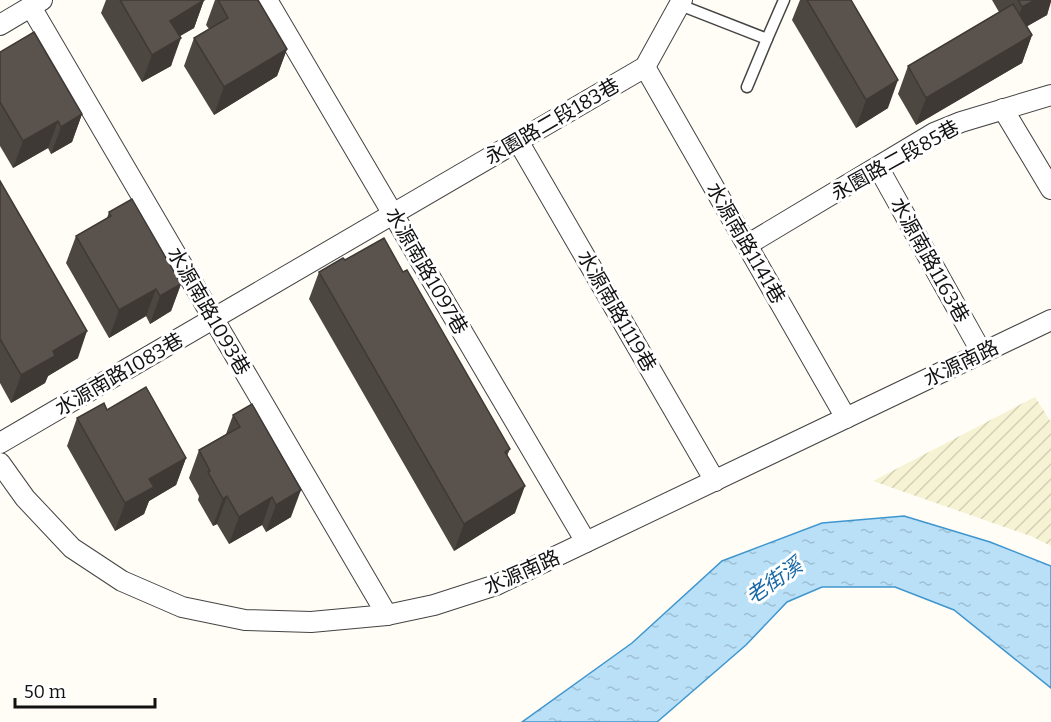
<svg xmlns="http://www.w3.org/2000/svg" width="1051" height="722" viewBox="0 0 1051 722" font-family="Bitter,'Noto Sans TC',serif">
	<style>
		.farmland { fill: url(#farmland-furrows) }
		.water { fill: url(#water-ripples); stroke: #3f96cf; stroke-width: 1.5 }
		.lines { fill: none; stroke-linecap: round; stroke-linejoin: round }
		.lane-casing { stroke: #444; stroke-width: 13 }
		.street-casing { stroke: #444; stroke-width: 22 }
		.lane { stroke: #fff; stroke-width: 10 }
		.street { stroke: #fff; stroke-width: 20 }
		.wall { fill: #4d4742 }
		.shaded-wall { fill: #3f3936 }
		.building { fill: #5a524d; stroke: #3f3936; stroke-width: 1.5 }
		.labels { text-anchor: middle; stroke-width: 6; stroke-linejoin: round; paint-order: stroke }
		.street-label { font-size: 20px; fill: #111; stroke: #fff }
		.water-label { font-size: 21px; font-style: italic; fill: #1768a6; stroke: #fff }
	</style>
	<defs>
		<pattern id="farmland-furrows" width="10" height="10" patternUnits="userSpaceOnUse" patternTransform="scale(1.5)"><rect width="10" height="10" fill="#f6f3d4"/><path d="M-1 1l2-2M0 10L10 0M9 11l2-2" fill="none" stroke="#d2cfb5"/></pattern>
		<pattern id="water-ripples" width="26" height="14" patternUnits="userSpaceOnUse" patternTransform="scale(1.5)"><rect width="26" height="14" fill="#b9e0f7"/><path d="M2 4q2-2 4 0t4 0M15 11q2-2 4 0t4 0" fill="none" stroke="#9ebfd3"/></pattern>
	</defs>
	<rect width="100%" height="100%" fill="#fffdf5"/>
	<!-- farmland -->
	<path class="farmland" d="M1035,397L1051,422V546L1033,537L873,481Z"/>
	<!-- water -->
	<path class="water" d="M904,516L990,542L1051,566V688L954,610L895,587H822L787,602L746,645L657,722H522L632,643L722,561L822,523Z"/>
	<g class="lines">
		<defs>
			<g id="lane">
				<path d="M680,5L767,39L784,0"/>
				<path d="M747,87L767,39"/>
			</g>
			<g id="street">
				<path d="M267,0L586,542"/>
				<path d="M31,7L387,615"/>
				<path d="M0,25L42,0"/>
				<path d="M645,67L846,418"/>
				<path d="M1003,109L1051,189"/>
				<path d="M518,141L715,481"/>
				<path d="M878,167L982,353"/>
				<path d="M747,245L934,133L961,122L1051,95"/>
				<path d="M0,443L645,67L682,0"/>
				<path d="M0,463L25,498L72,548L122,581L182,607L245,620L311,622L387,615L434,605L496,585L1051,320"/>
			</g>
		</defs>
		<!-- lane casing -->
		<use href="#lane" class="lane-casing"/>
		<!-- street casing -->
		<use href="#street" class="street-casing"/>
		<!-- lane -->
		<use href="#lane" class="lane"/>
		<!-- street -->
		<use href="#street" class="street"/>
	</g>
	<!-- wall -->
	<g class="wall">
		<path d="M106,0H204L194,28L179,36L171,66L142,82L101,13Z"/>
		<path d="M215,0H258L287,49L277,76L214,115L184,66L194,38L209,29L206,25Z"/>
		<path d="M800,0H851L888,108L856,128L792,20Z"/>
		<path d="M992,0H1051V2L1047,15L1027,26L1032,35L1022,63L916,125L898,94L908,66L999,12Z"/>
		<path d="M0,52L82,114L72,142L51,154L48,148L13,168L0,146Z"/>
		<path d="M0,181L78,358L48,376L45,383L11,403L0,383Z"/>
		<path d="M109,212L181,284L171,311L150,324L146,316L109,338L66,263L76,236L107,218Z"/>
		<path d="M345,260L403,272L510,449L507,456L515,513L454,551L309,299L319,272Z"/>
		<path d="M107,410L186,458L176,485L149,501L144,514L115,531L67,446L77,418Z"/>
		<path d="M233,415L291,517L266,532L262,525L229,544L217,524L213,526L198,500L199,496L189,478L199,450L226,434Z"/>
	</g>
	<!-- shaded-wall -->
	<g class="shaded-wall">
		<path d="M204,0L194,28L160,48L170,21Z"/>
		<path d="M1035,0H1051L1047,15L1012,35L1022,7Z"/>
		<path d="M1032,35L1022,63L916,125L926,98Z"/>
		<path d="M181,38L171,66L142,82L152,55Z"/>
		<path d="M287,49L277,76L214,115L224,87Z"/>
		<path d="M898,80L888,108L856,128L866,100Z"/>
		<path d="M82,114L72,142L51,154L61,127Z"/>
		<path d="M58,121L48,148L13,168L23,141Z"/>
		<path d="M181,284L171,311L150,324L160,296Z"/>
		<path d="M156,289L146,316L109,338L119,310Z"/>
		<path d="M87,331L78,358L48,376L45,383L11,403L21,375L53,351Z"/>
		<path d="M186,458L176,485L149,501L144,514L115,531L125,503L149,479Z"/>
		<path d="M525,486L515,513L454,551L464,524Z"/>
		<path d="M301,490L291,517L266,532L276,505Z"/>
		<path d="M227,496L217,524L213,526L223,499Z"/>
		<path d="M272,497L262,525L229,544L239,517Z"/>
	</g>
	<!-- building -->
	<g class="building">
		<path d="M120,0H204L170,21L181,38L152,55Z"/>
		<path d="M218,0H258L287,49L224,87L194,38L228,18Z"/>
		<path d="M807,0H851L898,80L866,100Z"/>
		<path d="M1018,0H1035L1022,7Z"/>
		<path d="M1013,4L1032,35L926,98L908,66Z"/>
		<path d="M34,32L82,114L61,127L58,121L23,141L0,102V52Z"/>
		<path d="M0,181L87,331L53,351L55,356L21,375L0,339Z"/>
		<path d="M132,199L181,284L160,296L156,289L119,310L76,236L111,216L109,212Z"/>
		<path d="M384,238L403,272L407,270L510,449L505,452L525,486L464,524L319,272L343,258L345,260Z"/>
		<path d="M146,387L186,458L149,479L154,487L125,503L77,418L104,403L107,410Z"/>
		<path d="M252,404L301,490L276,505L272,497L239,517L227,496L223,499L208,472L210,471L199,450L240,427L233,415Z"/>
	</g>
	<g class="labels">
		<!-- street labels -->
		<g class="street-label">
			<text transform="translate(552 121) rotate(-30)" y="7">永園路二段183巷</text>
			<text transform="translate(895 160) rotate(-29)" y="7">永園路二段85巷</text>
			<text transform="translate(746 243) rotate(60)" y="7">水源南路1141巷</text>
			<text transform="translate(930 260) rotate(61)" y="7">水源南路1163巷</text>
			<text transform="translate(427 271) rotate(60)" y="7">水源南路1097巷</text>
			<text transform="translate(209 311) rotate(60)" y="7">水源南路1093巷</text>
			<text transform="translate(617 311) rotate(60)" y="7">水源南路1119巷</text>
			<text transform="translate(961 363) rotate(-26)" y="7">水源南路</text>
			<text transform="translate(119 374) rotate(-30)" y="7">水源南路1083巷</text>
			<text transform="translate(522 572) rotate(-24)" y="7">水源南路</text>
		</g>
		<!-- water labels -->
		<g class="water-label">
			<text transform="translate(774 581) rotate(-35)" y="7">老街溪</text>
		</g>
	</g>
	<!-- scale -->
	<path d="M15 698v9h140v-9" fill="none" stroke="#111111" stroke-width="3"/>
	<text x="24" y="698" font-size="18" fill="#111111" stroke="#ffffff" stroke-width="4.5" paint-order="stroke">50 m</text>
</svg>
